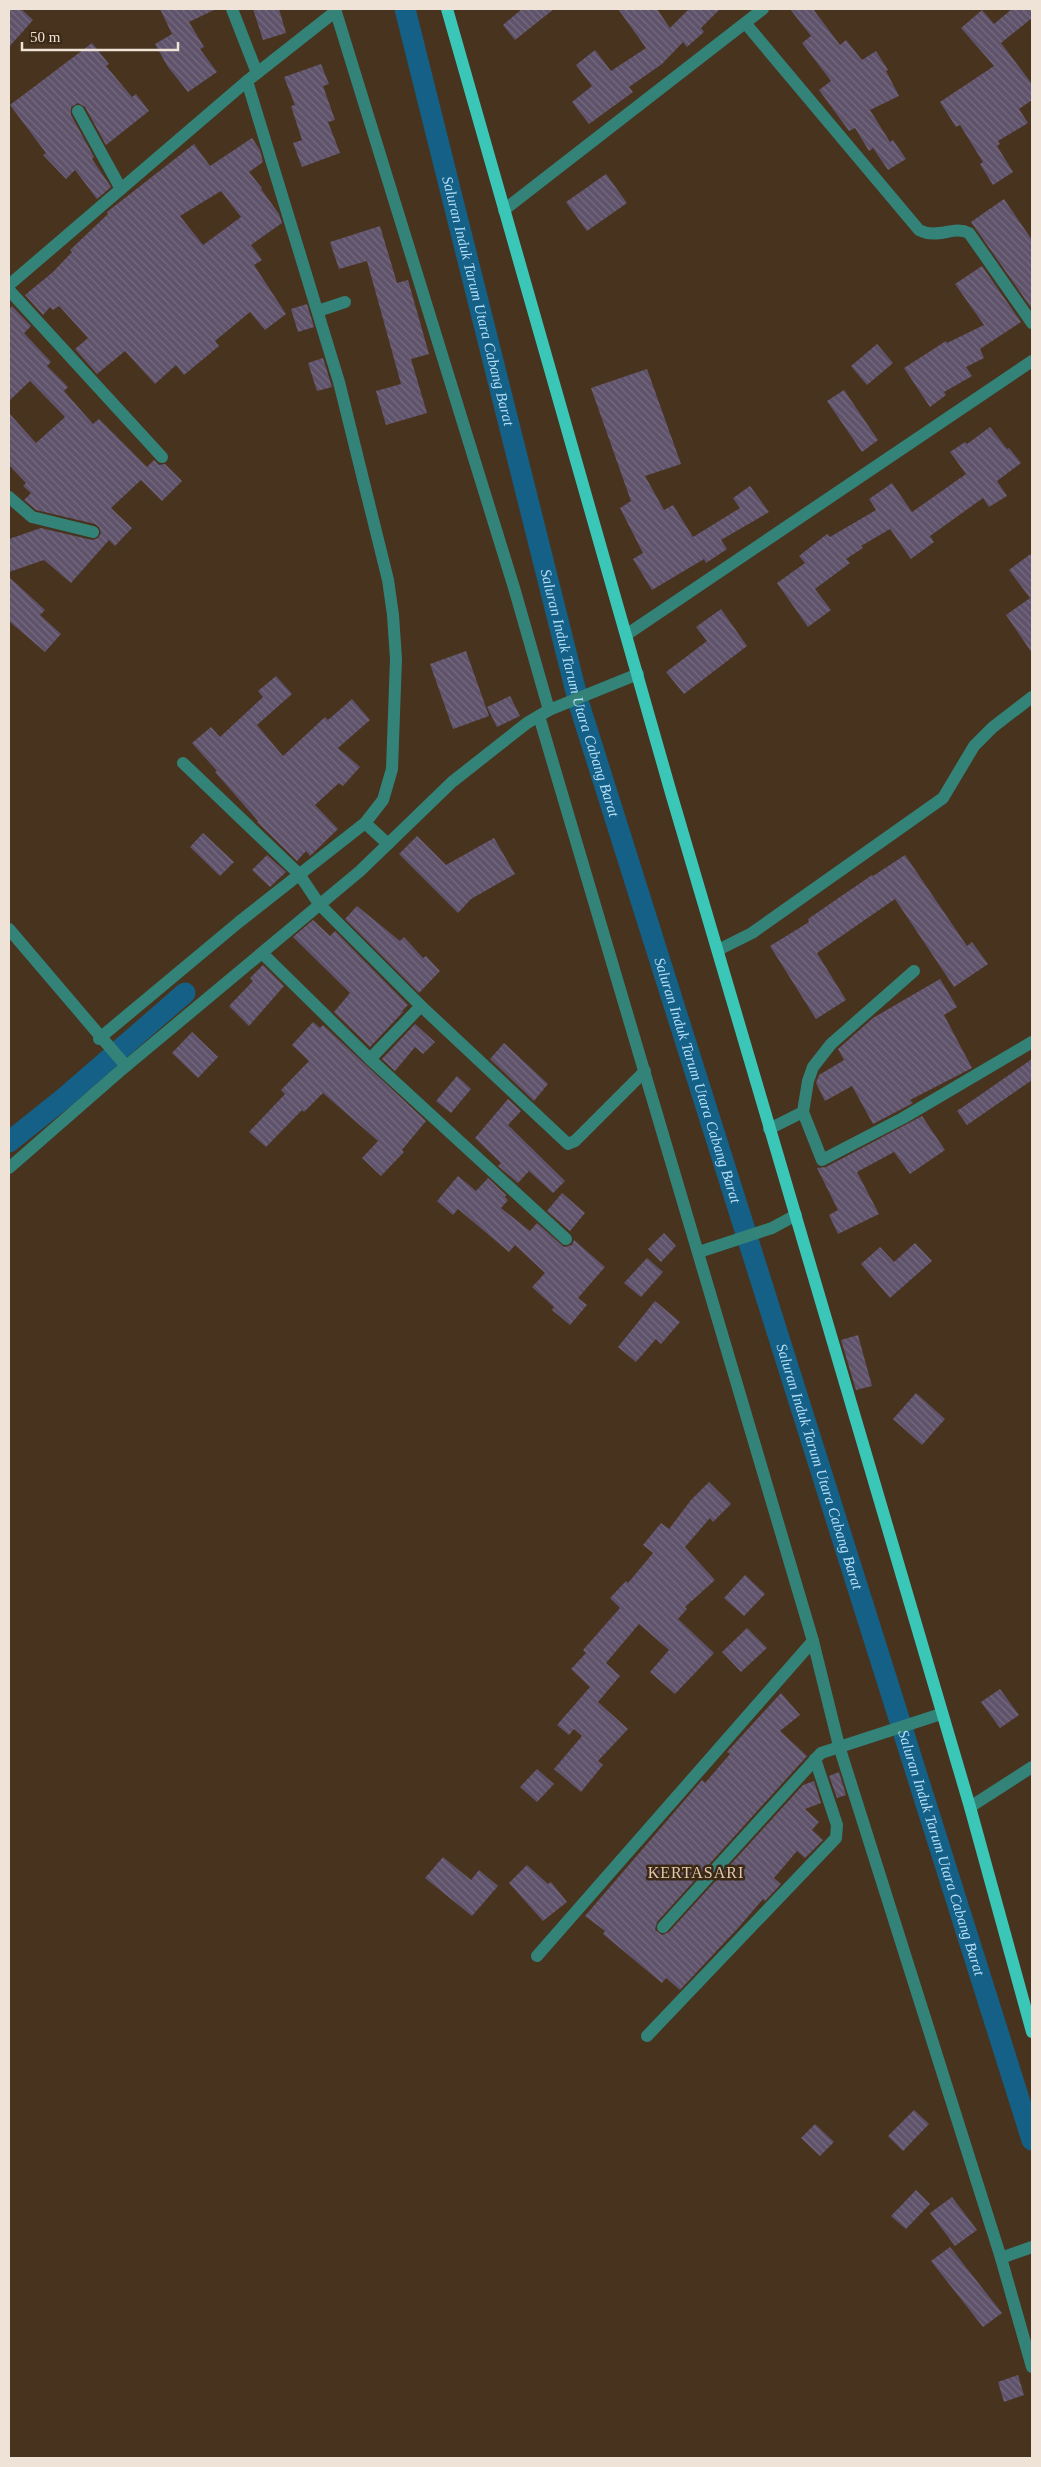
<svg xmlns="http://www.w3.org/2000/svg" width="1041" height="2467" viewBox="0 0 1041 2467" font-family="Georgia,serif">
	<style>
		.lines { fill: none; stroke-linecap: round; stroke-linejoin: round }
		.canal { stroke: #156086; stroke-width: 21 }
		.building { fill: url(#building-back-hatch); fill-rule: evenodd }
		.minor { stroke: #338379; stroke-width: 12 }
		.major { stroke: #3ac7b7; stroke-width: 12 }
		.labels { text-anchor: middle; stroke-width: 5; stroke-linejoin: round; paint-order: stroke }
		.water-label { font-size: 15px; font-style: italic; fill: #b5dffa; stroke: #3c2915 }
		.quarter-label { font-size: 16px; letter-spacing: 1px; fill: #e1c7af; stroke: #3c2915 }
	</style>
	<defs>
		<pattern id="building-back-hatch" width="6" height="6" patternUnits="userSpaceOnUse" patternTransform="scale(1.25)"><rect width="6" height="6" fill="#5f526b"/><path d="M-1 5l2 2M0 0l6 6M5-1l2 2" fill="none" stroke="#766b7f"/></pattern>
	</defs>
	<rect width="100%" height="100%" fill="#47331e"/>
	<g class="lines">
		<!-- canal -->
		<g class="canal">
			<path id="s1" d="M405,9L579,704L1032,2140"/>
			<path d="M9,1142L64,1098L185,993"/>
		</g>
	</g>
	<!-- building -->
	<g class="building">
		<path d="M9,9H21L33,20L9,47Z"/>
		<path d="M160,9H216L189,22L204,47L200,49L217,72L188,92L168,67L155,44L172,34Z"/>
		<path d="M253,9H279L286,33L263,40Z"/>
		<path d="M522,9H554L515,40L503,25Z"/>
		<path d="M618,9H657L670,28L689,9H720L701,28L704,32L687,47L683,42L662,64L629,87L633,92L589,124L572,102L592,86L576,65L595,50L611,71L646,48Z"/>
		<path d="M790,9H813L840,45L846,40L862,60L876,51L888,70L886,71L899,96L870,110L890,142L893,140L906,159L888,170L873,148L869,151L855,128L849,131L819,90L831,81L802,43L811,36Z"/>
		<path d="M1012,9H1032V18L1001,43L1032,84V100L1019,109L1028,123L998,141L1000,144L997,146L1013,172L993,185L980,164L983,162L960,125L956,127L940,102L994,66L961,28L982,10L994,24Z"/>
		<path d="M92,43L109,64L106,66L132,97L136,94L149,111L106,145L85,107L78,103L71,107V115L94,157L92,159L111,187L97,199L75,170L66,179L43,155L46,153L10,105Z"/>
		<path d="M321,64L329,84L323,86L335,120L328,122L340,153L302,167L293,143L302,140L291,106L295,105L284,77Z"/>
		<path d="M252,138L260,150L263,162L249,172L262,188L261,189L279,214L282,223L251,245L262,260L254,265L286,314L265,330L250,312L215,341L219,346L184,375L176,365L155,384L125,351L97,374L75,349L88,338L59,306L53,310L50,307L43,315L25,295L53,272L72,252L70,250L108,214L107,212L194,144L210,166ZM221,191L241,217L203,245L180,216Z"/>
		<path d="M606,174L627,203L587,231L566,202Z"/>
		<path d="M1004,199L1032,240V309L971,222Z"/>
		<path d="M380,226L397,283L408,280L429,354L411,359L427,413L386,425L376,391L401,384L367,261L339,269L330,242Z"/>
		<path d="M982,266L1021,322L980,349L984,358L966,367L972,376L944,392L946,395L930,407L904,368L946,341L947,343L984,325L955,284Z"/>
		<path d="M307,304L314,327L298,332L291,309Z"/>
		<path d="M12,306L31,326L24,333L51,362L47,366L68,387L64,391L93,424L99,419L147,467L154,460L159,465L165,464L182,481L162,501L141,480L111,508L132,528L115,546L109,540L71,583L44,560L9,572V539L41,528L92,540L98,538L101,533L99,527L95,524L36,510L24,500L31,493L23,486L26,483L9,465V413L36,443L65,417L30,381L9,401V309Z"/>
		<path d="M877,344L893,363L867,385L851,366Z"/>
		<path d="M323,358L332,387L317,391L308,363Z"/>
		<path d="M647,369L681,464L645,476L664,510L673,505L693,537L740,508L733,498L750,486L769,512L721,540L727,549L706,563L704,559L652,590L633,559L643,553L620,508L631,501L591,388Z"/>
		<path d="M844,390L878,440L862,452L827,401Z"/>
		<path d="M990,427L1007,449L1009,448L1021,463L997,481L1007,496L989,507L983,498L930,536L934,542L911,559L890,529L861,546L863,548L846,559L850,563L815,589L831,610L808,627L777,583L805,563L799,556L827,534L830,537L876,510L869,499L892,483L912,512L966,474L950,452L965,442L967,444Z"/>
		<path d="M1032,553V653L1006,615L1030,598L1009,570Z"/>
		<path d="M9,577L45,610L40,615L61,634L45,652L9,621Z"/>
		<path d="M721,609L747,646L684,694L666,672L707,641L696,627Z"/>
		<path d="M466,651L489,716L453,729L430,664Z"/>
		<path d="M276,676L292,694L257,725L283,756L325,717L328,720L352,699L370,720L338,748L360,767L343,786L339,783L315,805L338,829L310,856L306,851L297,861L257,822L258,821L215,772L217,771L192,743L211,727L220,737L263,697L258,691Z"/>
		<path d="M510,696L520,716L497,727L487,707Z"/>
		<path d="M203,833L234,862L220,876L190,847Z"/>
		<path d="M417,836L446,865L494,838L515,874L471,899L458,913L399,854Z"/>
		<path d="M267,855L286,872L270,887L252,870Z"/>
		<path d="M905,855L967,946L972,942L988,964L954,987L895,899L817,953L846,1000L816,1019L770,946L809,922L808,919L872,875L873,876Z"/>
		<path d="M357,906L400,941L404,937L423,958L426,956L440,971L419,993L345,919Z"/>
		<path d="M313,920L330,936L335,931L408,1005L402,1011L403,1012L370,1047L334,1012L350,993L293,937Z"/>
		<path d="M263,965L284,986L249,1026L229,1006L253,981L250,978Z"/>
		<path d="M940,979L957,1007L944,1015L972,1068L910,1100L913,1103L873,1124L852,1086L825,1101L816,1083L819,1075L844,1060L838,1049L873,1018Z"/>
		<path d="M313,1022L320,1028L323,1025L426,1121L402,1150L404,1152L381,1176L362,1158L378,1141L323,1093L304,1112L302,1110L266,1147L249,1132L285,1094L281,1090L309,1061L292,1045Z"/>
		<path d="M415,1024L435,1042L423,1054L415,1047L395,1071L382,1059Z"/>
		<path d="M192,1032L218,1057L198,1078L172,1053Z"/>
		<path d="M504,1043L548,1084L534,1101L490,1059Z"/>
		<path d="M1032,1059V1080L967,1125L957,1111Z"/>
		<path d="M457,1076L471,1089L451,1113L436,1101Z"/>
		<path d="M508,1099L521,1111L508,1125L565,1181L553,1193L529,1171L518,1183L498,1166L501,1163L475,1138Z"/>
		<path d="M922,1116L945,1150L910,1174L894,1152L857,1172L879,1214L838,1234L829,1215L838,1210L817,1168L826,1167Z"/>
		<path d="M458,1176L476,1191L488,1178L506,1195L505,1197L508,1200L501,1208L530,1231L537,1223L564,1247L572,1245L574,1240L605,1267L578,1298L587,1305L570,1325L552,1310L554,1307L532,1287L545,1273L515,1245L509,1252L458,1209L453,1215L437,1201Z"/>
		<path d="M562,1193L585,1213L570,1231L547,1211Z"/>
		<path d="M664,1233L676,1246L661,1262L648,1249Z"/>
		<path d="M915,1243L932,1261L890,1298L861,1264L880,1247L894,1262Z"/>
		<path d="M647,1258L663,1272L641,1297L624,1283Z"/>
		<path d="M655,1301L680,1322L661,1344L656,1339L636,1362L618,1347Z"/>
		<path d="M858,1335L872,1386L856,1390L841,1340Z"/>
		<path d="M916,1393L945,1419L922,1445L893,1419Z"/>
		<path d="M709,1482L731,1504L713,1522L710,1518L685,1547L715,1580L685,1607L687,1609L678,1619L714,1653L675,1694L650,1672L669,1650L639,1624L606,1663L620,1676L598,1702L628,1729L598,1761L603,1765L581,1792L554,1769L582,1736L574,1729L569,1735L557,1725L590,1687L571,1669L586,1653L583,1650L620,1608L610,1598L626,1581L628,1583L653,1553L643,1545L661,1523L669,1529L691,1500Z"/>
		<path d="M745,1575L765,1594L744,1616L724,1598Z"/>
		<path d="M747,1628L767,1648L741,1672L722,1652Z"/>
		<path d="M1000,1689L1019,1715L1000,1728L981,1702Z"/>
		<path d="M781,1693L800,1715L780,1731L807,1756L657,1922L655,1930L662,1935L669,1932L803,1785L814,1781L821,1803L805,1809L819,1822L812,1830L823,1840L805,1858L797,1851L774,1878L781,1884L765,1901L763,1899L738,1928L680,1990L666,1978L662,1983L603,1934L605,1931L585,1916L702,1780L705,1783L730,1754L727,1752Z"/>
		<path d="M537,1769L554,1784L537,1802L520,1787Z"/>
		<path d="M839,1772L846,1795L837,1798L829,1776Z"/>
		<path d="M443,1857L471,1880L479,1870L498,1886L472,1916L425,1878Z"/>
		<path d="M527,1865L548,1884L551,1882L567,1902L543,1921L509,1883Z"/>
		<path d="M914,2110L929,2124L903,2151L888,2136Z"/>
		<path d="M815,2124L834,2142L820,2156L801,2138Z"/>
		<path d="M916,2190L930,2204L906,2229L891,2216Z"/>
		<path d="M952,2197L977,2230L955,2246L930,2213Z"/>
		<path d="M950,2247L1002,2313L983,2327L931,2261Z"/>
		<path d="M1018,2375L1024,2395L1004,2402L998,2382Z"/>
	</g>
	<g class="lines">
		<!-- minor -->
		<g class="minor">
			<path d="M232,9L257,73"/>
			<path d="M335,9L515,591L549,710"/>
			<path d="M746,24L919,230C938,240 953,225 969,233L1032,323"/>
			<path d="M78,111L121,189"/>
			<path d="M504,210L763,9"/>
			<path d="M9,285L247,81L336,11"/>
			<path d="M9,290L162,457"/>
			<path d="M318,311L345,302"/>
			<path d="M9,497L32,517L93,532"/>
			<path d="M626,635L1032,361"/>
			<path d="M539,716L813,1641L839,1746L1001,2258L1032,2367"/>
			<path d="M183,763L299,874L319,904L421,1006L370,1059"/>
			<path d="M365,823L388,844"/>
			<path d="M9,929L101,1037L99,1039"/>
			<path d="M718,950L752,933L943,798L974,746L993,727L1032,697"/>
			<path d="M262,953L370,1059L566,1239"/>
			<path d="M914,971L831,1044L813,1067L808,1081L803,1112L822,1160L903,1118L1032,1042"/>
			<path d="M421,1006L568,1144L575,1141L645,1071"/>
			<path d="M126,1066L101,1037L239,922L365,823L383,800L392,769L396,659L393,615L388,580L339,382L247,81"/>
			<path d="M769,1129L803,1112"/>
			<path d="M9,1168L119,1072L360,871L452,782L527,723L549,710L638,674"/>
			<path d="M699,1252L772,1228L796,1215"/>
			<path d="M970,1807L1032,1767"/>
			<path d="M663,1927L821,1753L941,1714"/>
			<path d="M537,1956L813,1641"/>
			<path d="M647,2036L836,1838L837,1825L815,1759"/>
			<path d="M1001,2258L1032,2247"/>
		</g>
		<!-- major -->
		<path class="major" d="M447,9L671,793L970,1807L1032,2032"/>
	</g>
	<g class="labels">
		<!-- water labels -->
		<g class="water-label">
			<text dy="5" stroke="none"><textPath href="#s1" startOffset="301">Saluran Induk Tarum Utara Cabang Barat</textPath></text>
			<text dy="5" stroke="none"><textPath href="#s1" startOffset="706">Saluran Induk Tarum Utara Cabang Barat</textPath></text>
			<text dy="5" stroke="none"><textPath href="#s1" startOffset="1111">Saluran Induk Tarum Utara Cabang Barat</textPath></text>
			<text dy="5" stroke="none"><textPath href="#s1" startOffset="1516">Saluran Induk Tarum Utara Cabang Barat</textPath></text>
			<text dy="5" stroke="none"><textPath href="#s1" startOffset="1921">Saluran Induk Tarum Utara Cabang Barat</textPath></text>
		</g>
		<!-- quarter labels -->
		<g class="quarter-label">
			<text x="696" y="1878">KERTASARI</text>
		</g>
	</g>
	<!-- border -->
	<rect width="1041" height="2467" fill="none" stroke="#efe2d6" stroke-width="20"/>
	<!-- scale -->
	<path d="M22 42v8h156v-8" fill="none" stroke="#efe2d6" stroke-width="2.5"/>
	<text x="30" y="42" font-size="15" fill="#efe2d6" stroke="#3c2915" stroke-width="4" paint-order="stroke">50 m</text>
</svg>
